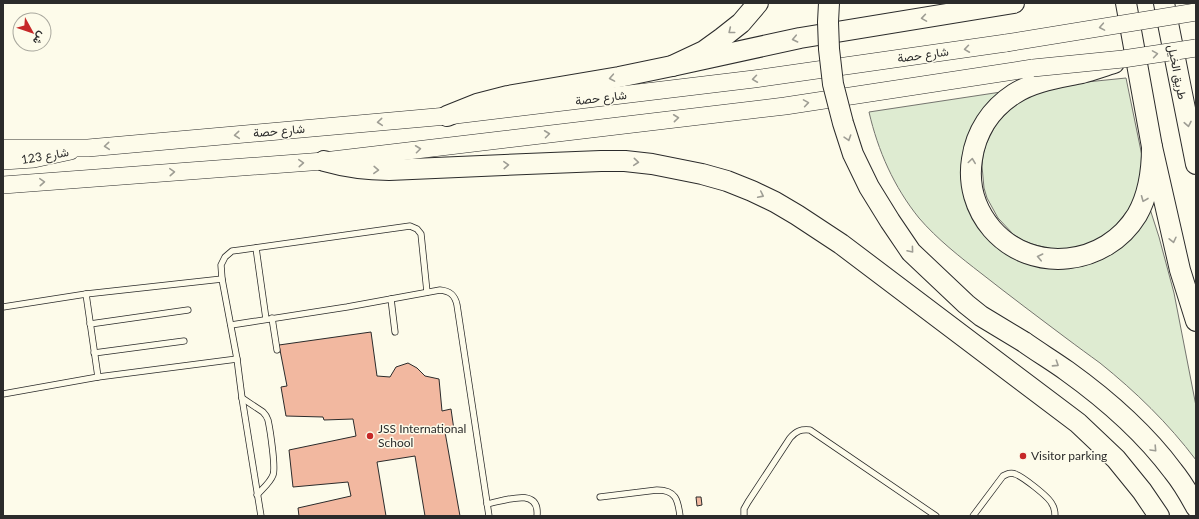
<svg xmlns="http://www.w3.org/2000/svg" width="1199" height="519" viewBox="0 0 1199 519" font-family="Lato,Vazirmatn,sans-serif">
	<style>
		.green { fill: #deebd1; stroke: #74746e }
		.building { fill: #f2b8a0; stroke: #2b2b2b }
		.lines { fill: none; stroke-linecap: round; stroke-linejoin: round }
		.lane-casing { stroke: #2b2b2b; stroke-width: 7 }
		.secondary-casing { stroke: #2b2b2b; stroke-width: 16 }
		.primary-casing { stroke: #2b2b2b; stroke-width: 18 }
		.highway-casing { stroke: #2b2b2b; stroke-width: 22 }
		.lane { stroke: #fdfbea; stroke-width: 5.5 }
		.secondary { stroke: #fdfbea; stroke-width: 15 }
		.primary { stroke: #fdfbea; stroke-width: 17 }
		.highway { stroke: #fdfbea; stroke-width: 20 }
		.primary-bridge-casing { stroke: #2b2b2b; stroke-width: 18; stroke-linecap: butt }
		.highway-bridge-casing { stroke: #2b2b2b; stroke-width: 22; stroke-linecap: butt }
		.primary-bridge { stroke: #fdfbea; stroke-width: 17 }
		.highway-bridge { stroke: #fdfbea; stroke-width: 20 }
		.oneway { stroke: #9e9d94 }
		.poi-dot { fill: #c62828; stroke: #fdfbea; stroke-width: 1.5 }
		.labels { text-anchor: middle; stroke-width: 3; stroke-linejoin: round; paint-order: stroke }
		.street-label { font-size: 12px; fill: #2b2b2b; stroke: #fdfbea }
		.poi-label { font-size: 12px; fill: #2b2b2b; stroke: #fdfbea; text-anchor: start }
	</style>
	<rect width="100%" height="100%" fill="#fdfbea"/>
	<!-- green -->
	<g class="green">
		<path d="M1126,78L1142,156L1143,167L1136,200L1108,235L1077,249L1054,250L1032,244L1022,240L1013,234L998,218L987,198L984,188L982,166L983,155L986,144L996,124L1012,107L1031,94L1067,84Z"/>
		<path d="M1001,92L965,146L1002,251C1035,271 1069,275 1104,258C1113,253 1122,247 1129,240C1137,231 1143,219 1150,209L1159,237L1174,293L1196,406V460C1168,423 1136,392 1100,363C1089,355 1078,347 1066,338C1038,317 1010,296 982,274C960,257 937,239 919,218C894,187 878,151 869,112Z"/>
	</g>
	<!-- building -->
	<g class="building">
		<path d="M371,332L377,376L390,377L396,367L408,363L417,368L425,376L439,379L442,411L451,409L454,430L445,432L460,516H425L415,456L377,462L386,516H299L298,508L351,496L348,482L293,487L289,450L356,436L353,419L324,420L323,417L286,416L281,387L287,386L279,345Z"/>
		<path d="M696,497H701L702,505L697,506Z"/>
	</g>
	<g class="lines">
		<defs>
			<g id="lane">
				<path d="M256,248L266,319"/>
				<path d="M86,294L98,377"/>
				<path d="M391,299L395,332"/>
				<path d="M3,307L86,294L222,279"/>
				<path d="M272,318L277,350"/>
				<path d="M90,324L188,310"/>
				<path d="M231,325L347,307L440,290C450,291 455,295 457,305L489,516"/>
				<path d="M94,353L184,341"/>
				<path d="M3,394L98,377L237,359"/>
				<path d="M242,398L263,412C265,414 267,417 268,420C270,429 276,468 273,475C270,483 262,489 257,495"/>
				<path d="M600,497L657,490C676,490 678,500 680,516"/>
				<path d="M487,504C504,501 540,486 537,516"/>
				<path d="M261,516L242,398L237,359L222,279L221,265L225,257L232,251L240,250L410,226L417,229L421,234L427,292"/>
				<path d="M744,516V509L748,502L790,438C796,431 801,429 810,430L936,516"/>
				<path d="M973,516L1003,476C1007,474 1011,472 1015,474C1022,476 1049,497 1052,504C1054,507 1055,512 1055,516"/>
			</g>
			<path id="secondary" d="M3,162L34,160L71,152"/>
			<g id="primary">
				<path d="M3,148H88L447,116L754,79L1006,43"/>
				<path d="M3,185L324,161L785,106L1033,68"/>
			</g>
			<g id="highway">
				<path d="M1126,3L1152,147L1180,270L1196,321"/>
				<path d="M1164,3L1196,164"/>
				<path d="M1114,63C1104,66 1093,70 1082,73C1059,78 1034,81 1014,94C991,109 976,132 972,159C968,184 975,209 992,229C1032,275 1106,266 1137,215C1149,194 1152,171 1152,147"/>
				<path d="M672,66L800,38L1014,3"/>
				<path d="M447,116L477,104L508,96L619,77L672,66L704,51L722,38L741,23L758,3"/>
				<path d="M324,161C345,167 366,170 389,170L551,163L601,161H625L652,164L702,174L727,181L752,191L775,202L797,215L841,244L1078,423L1116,459L1142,491L1159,516"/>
				<path d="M1024,342C1038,352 1053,361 1067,371C1106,399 1144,432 1173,471C1182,482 1189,494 1196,507"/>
			</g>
		</defs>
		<!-- lane casing -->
		<use href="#lane" class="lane-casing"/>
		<!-- secondary casing -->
		<use href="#secondary" class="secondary-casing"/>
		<!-- primary casing -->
		<use href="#primary" class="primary-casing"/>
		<!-- highway casing -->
		<use href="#highway" class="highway-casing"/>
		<!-- lane -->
		<use href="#lane" class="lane"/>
		<!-- secondary -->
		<use href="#secondary" class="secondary"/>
		<!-- primary -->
		<use href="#primary" class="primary"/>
		<!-- highway -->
		<use href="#highway" class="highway"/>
		<defs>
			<g id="primary-bridge">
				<path d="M1006,43L1196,12"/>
				<path d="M1033,68L1123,59L1196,48"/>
			</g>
			<path id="highway-bridge" d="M829,3L828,22L829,49L833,84L843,123L853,154L869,187L890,221L911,252L966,304L981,316L1024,342"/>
		</defs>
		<!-- primary-bridge casing -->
		<use href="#primary-bridge" class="primary-bridge-casing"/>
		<!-- highway-bridge casing -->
		<use href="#highway-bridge" class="highway-bridge-casing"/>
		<!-- primary-bridge -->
		<use href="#primary-bridge" class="primary-bridge"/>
		<!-- highway-bridge -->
		<use href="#highway-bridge" class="highway-bridge"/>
	</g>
	<!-- one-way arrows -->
	<defs><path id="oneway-chevron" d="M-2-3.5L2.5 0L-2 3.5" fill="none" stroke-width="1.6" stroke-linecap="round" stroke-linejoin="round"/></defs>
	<g class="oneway">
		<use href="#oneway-chevron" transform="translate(924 18) rotate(171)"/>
		<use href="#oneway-chevron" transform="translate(1102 27) rotate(170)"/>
		<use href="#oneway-chevron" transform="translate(731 31) rotate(141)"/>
		<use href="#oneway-chevron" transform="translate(795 39) rotate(168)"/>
		<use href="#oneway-chevron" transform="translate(967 49) rotate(172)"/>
		<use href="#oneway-chevron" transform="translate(1155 54) rotate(-9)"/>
		<use href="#oneway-chevron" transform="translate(612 78) rotate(170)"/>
		<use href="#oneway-chevron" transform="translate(755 79) rotate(172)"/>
		<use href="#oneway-chevron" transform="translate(806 103) rotate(-9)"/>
		<use href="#oneway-chevron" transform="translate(676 118) rotate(-6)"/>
		<use href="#oneway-chevron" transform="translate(380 122) rotate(175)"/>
		<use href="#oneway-chevron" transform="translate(1188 124) rotate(79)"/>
		<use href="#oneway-chevron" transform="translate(547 134) rotate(-7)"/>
		<use href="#oneway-chevron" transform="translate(237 135) rotate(175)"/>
		<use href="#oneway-chevron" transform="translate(848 138) rotate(72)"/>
		<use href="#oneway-chevron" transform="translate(107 146) rotate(175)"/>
		<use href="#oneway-chevron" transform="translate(418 149) rotate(-7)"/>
		<use href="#oneway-chevron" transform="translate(972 161) rotate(-82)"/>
		<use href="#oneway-chevron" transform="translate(636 162) rotate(5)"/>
		<use href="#oneway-chevron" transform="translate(301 163) rotate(-4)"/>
		<use href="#oneway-chevron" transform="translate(506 165) rotate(-3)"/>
		<use href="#oneway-chevron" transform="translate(376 170) rotate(2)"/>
		<use href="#oneway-chevron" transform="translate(172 172) rotate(-4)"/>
		<use href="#oneway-chevron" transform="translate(42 182) rotate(-4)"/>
		<use href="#oneway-chevron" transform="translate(761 195) rotate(26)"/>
		<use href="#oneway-chevron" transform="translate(1144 199) rotate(112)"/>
		<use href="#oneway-chevron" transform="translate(1173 240) rotate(77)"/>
		<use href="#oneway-chevron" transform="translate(911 250) rotate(50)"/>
		<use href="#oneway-chevron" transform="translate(1040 257) rotate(-167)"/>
		<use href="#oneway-chevron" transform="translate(1056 364) rotate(33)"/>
		<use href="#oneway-chevron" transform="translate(1154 449) rotate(47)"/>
	</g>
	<!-- markers -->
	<g class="poi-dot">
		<circle cx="370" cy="436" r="4"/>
		<circle cx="1023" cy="456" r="4"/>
	</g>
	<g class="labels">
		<!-- street labels -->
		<g class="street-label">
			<text transform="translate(923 55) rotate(-8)" y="4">شارع حصة</text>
			<text transform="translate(1177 72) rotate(79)" y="4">طريق الخيل</text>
			<text transform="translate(601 98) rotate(-7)" y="4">شارع حصة</text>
			<text transform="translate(279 131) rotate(-5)" y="4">شارع حصة</text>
			<text transform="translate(45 156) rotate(-10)" y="4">شارع 123</text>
		</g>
		<!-- poi labels -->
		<g class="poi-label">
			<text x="378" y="433">JSS International<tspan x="378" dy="14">School</tspan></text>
			<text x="1031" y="460">Visitor parking</text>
		</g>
	</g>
	<!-- border -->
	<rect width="1199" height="519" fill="none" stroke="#2b2b2b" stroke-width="8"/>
	<!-- north arrow -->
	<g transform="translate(32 32) rotate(130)"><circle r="19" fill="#fdfbea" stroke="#a9a89e"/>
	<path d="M0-3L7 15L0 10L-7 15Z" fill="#c62828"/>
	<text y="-6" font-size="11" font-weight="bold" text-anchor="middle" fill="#2b2b2b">ش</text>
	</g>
</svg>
